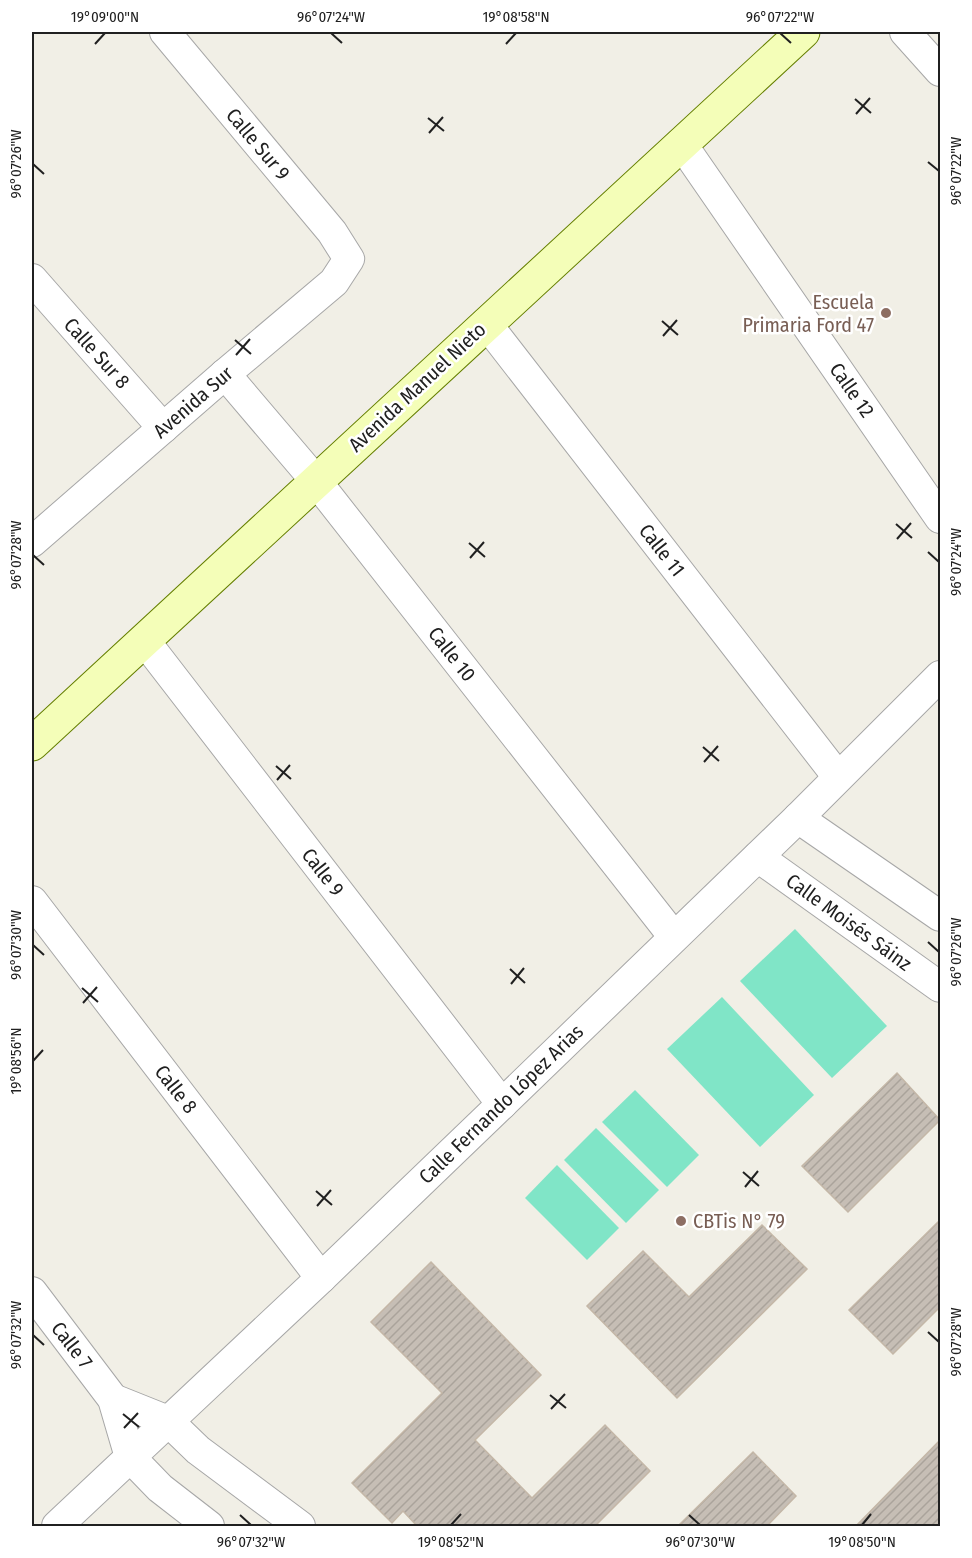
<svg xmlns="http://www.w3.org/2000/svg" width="972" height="1558" viewBox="0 0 972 1558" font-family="'Fira Sans Condensed',sans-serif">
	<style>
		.pitch { fill: #80e5c7 }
		.building { fill: url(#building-hatch); stroke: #c4b7a7; stroke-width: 1.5 }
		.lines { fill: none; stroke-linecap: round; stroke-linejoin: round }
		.street-casing { stroke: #a7a7a7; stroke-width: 32 }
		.secondary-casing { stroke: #657f00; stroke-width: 35 }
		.street { stroke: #fff; stroke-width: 30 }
		.secondary { stroke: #f4feb8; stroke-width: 33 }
		.ticks { fill: none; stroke: #202020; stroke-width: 2 }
		.education-dot { fill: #8d6e63; stroke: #fff; stroke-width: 2 }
		.labels { text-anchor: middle; stroke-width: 5; stroke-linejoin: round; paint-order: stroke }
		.street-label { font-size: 20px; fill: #202020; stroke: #fff }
		.education-label { font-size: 20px; fill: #785e54; stroke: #fff; text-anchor: end }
		.neatline { fill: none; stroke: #202020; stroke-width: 2 }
		.ticks-label { font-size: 15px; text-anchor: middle; fill: #202020 }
	</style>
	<defs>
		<pattern id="building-hatch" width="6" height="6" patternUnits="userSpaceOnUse" patternTransform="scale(1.5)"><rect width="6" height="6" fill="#c6beb5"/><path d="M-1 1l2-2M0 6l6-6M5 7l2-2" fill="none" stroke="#aaa39b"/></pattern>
	</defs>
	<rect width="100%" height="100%" fill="#f1efe6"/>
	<!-- pitch -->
	<g class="pitch">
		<path d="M795,929L887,1026L832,1078L740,981Z"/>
		<path d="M722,997L814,1095L760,1147L667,1049Z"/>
		<path d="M635,1090L699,1155L667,1187L602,1122Z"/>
		<path d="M596,1128L659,1190L626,1223L564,1160Z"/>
		<path d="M557,1165L619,1228L587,1260L525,1198Z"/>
	</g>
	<!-- building -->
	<g class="building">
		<path d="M897,1073L940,1120L848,1212L802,1166Z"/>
		<path d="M940,1220V1307L893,1354L849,1310Z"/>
		<path d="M762,1225L807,1269L677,1398L587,1306L643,1251L689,1297Z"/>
		<path d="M431,1262L541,1375L475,1440L532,1498L605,1425L650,1471L594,1527H418L403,1511L392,1523L352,1483L442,1393L371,1322Z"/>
		<path d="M940,1440V1527H855Z"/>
		<path d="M753,1452L796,1496L766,1527H677Z"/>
	</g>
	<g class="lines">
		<defs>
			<g id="street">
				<path d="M905,32L940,71"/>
				<path d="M681,143L940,518"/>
				<path d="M32,279L163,428"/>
				<path d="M486,323L838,777"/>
				<path d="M225,374L316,481L674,937"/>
				<path d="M32,542L225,374L334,282L349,259L332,232L165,32"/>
				<path d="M144,640L502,1104"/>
				<path d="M798,818L940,916"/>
				<path d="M758,857L940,987"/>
				<path d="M32,901L321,1278"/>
				<path d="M32,1292L113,1399L130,1457L160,1488L209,1526"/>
				<path d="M113,1399L168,1421L198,1450L300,1526"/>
				<path d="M57,1526L321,1278L502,1104L798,818L940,676"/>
			</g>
			<path id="secondary" d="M32,744L803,32"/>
		</defs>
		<!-- street casing -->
		<use href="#street" class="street-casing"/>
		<!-- secondary casing -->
		<use href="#secondary" class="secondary-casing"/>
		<!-- street -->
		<use href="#street" class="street"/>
		<!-- secondary -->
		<use href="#secondary" class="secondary"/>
	</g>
	<!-- ticks -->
	<path class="ticks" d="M331,33L342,43M780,33L791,43M95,44L105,33M506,44L516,33M855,99L871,113M856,114L870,98M428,118L444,131M429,133L443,117M928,162L939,171M33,164L44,174M662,321L678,335M663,336L677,320M235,340L251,354M236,355L250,339M896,524L912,538M897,539L911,523M469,543L485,557M928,552L939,562M33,555L44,565M470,558L484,542M703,747L719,761M704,762L718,746M276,766L291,779M277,780L290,765M928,942L939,952M33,945L44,955M510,969L525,983M511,984L524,968M82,988L98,1002M83,1003L97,987M33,1061L43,1050M743,1172L759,1186M745,1187L758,1171M316,1191L332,1205M317,1206L331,1190M928,1332L939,1342M33,1335L44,1345M550,1395L566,1408M551,1409L565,1394M123,1414L139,1427M124,1428L138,1413M240,1515L251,1525M689,1515L700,1525M451,1525L461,1514M862,1525L871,1514"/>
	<!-- markers -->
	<g class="education-dot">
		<circle cx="886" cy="313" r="6"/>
		<circle cx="681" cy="1221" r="6"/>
	</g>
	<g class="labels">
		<!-- street labels -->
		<g class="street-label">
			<text transform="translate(258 144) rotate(50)" y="7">Calle Sur 9</text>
			<text transform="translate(97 353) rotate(48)" y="7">Calle Sur 8</text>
			<text transform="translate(417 387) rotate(-43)" y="7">Avenida Manuel Nieto</text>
			<text transform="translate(852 390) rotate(55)" y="7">Calle 12</text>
			<text transform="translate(193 402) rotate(-41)" y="7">Avenida Sur</text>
			<text transform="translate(662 550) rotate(52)" y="7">Calle 11</text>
			<text transform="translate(452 654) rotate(52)" y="7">Calle 10</text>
			<text transform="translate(323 872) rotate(52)" y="7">Calle 9</text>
			<text transform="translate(849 922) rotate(36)" y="7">Calle Moisés Sáinz</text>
			<text transform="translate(176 1089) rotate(52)" y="7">Calle 8</text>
			<text transform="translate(501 1104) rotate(-44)" y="7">Calle Fernando López Arias</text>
			<text transform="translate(72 1345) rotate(52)" y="7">Calle 7</text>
		</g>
		<!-- education labels -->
		<g class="education-label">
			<text x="874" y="309">Escuela<tspan x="874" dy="23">Primaria Ford 47</tspan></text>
			<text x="693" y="1228" text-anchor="start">CBTis N° 79</text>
		</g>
	</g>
	<!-- border -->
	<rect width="972" height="1558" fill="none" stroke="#ffffff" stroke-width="66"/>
	<rect x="33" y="33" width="906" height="1492" class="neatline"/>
	<g class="ticks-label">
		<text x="105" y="22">19°09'00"N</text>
		<text x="331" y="22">96°07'24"W</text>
		<text x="516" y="22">19°08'58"N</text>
		<text x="780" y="22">96°07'22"W</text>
		<text transform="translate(16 164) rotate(-90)" y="5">96°07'26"W</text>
		<text transform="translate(956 171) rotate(-90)" y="5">96°07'22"W</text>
		<text transform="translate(16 555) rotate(-90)" y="5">96°07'28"W</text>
		<text transform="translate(956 562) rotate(-90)" y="5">96°07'24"W</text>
		<text transform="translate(16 945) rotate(-90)" y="5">96°07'30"W</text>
		<text transform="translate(956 952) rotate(-90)" y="5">96°07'26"W</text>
		<text transform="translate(16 1061) rotate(-90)" y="5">19°08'56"N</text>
		<text transform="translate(16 1335) rotate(-90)" y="5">96°07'32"W</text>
		<text transform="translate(956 1342) rotate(-90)" y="5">96°07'28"W</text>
		<text x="251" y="1547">96°07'32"W</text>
		<text x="451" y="1547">19°08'52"N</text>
		<text x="700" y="1547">96°07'30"W</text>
		<text x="862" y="1547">19°08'50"N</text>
	</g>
</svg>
